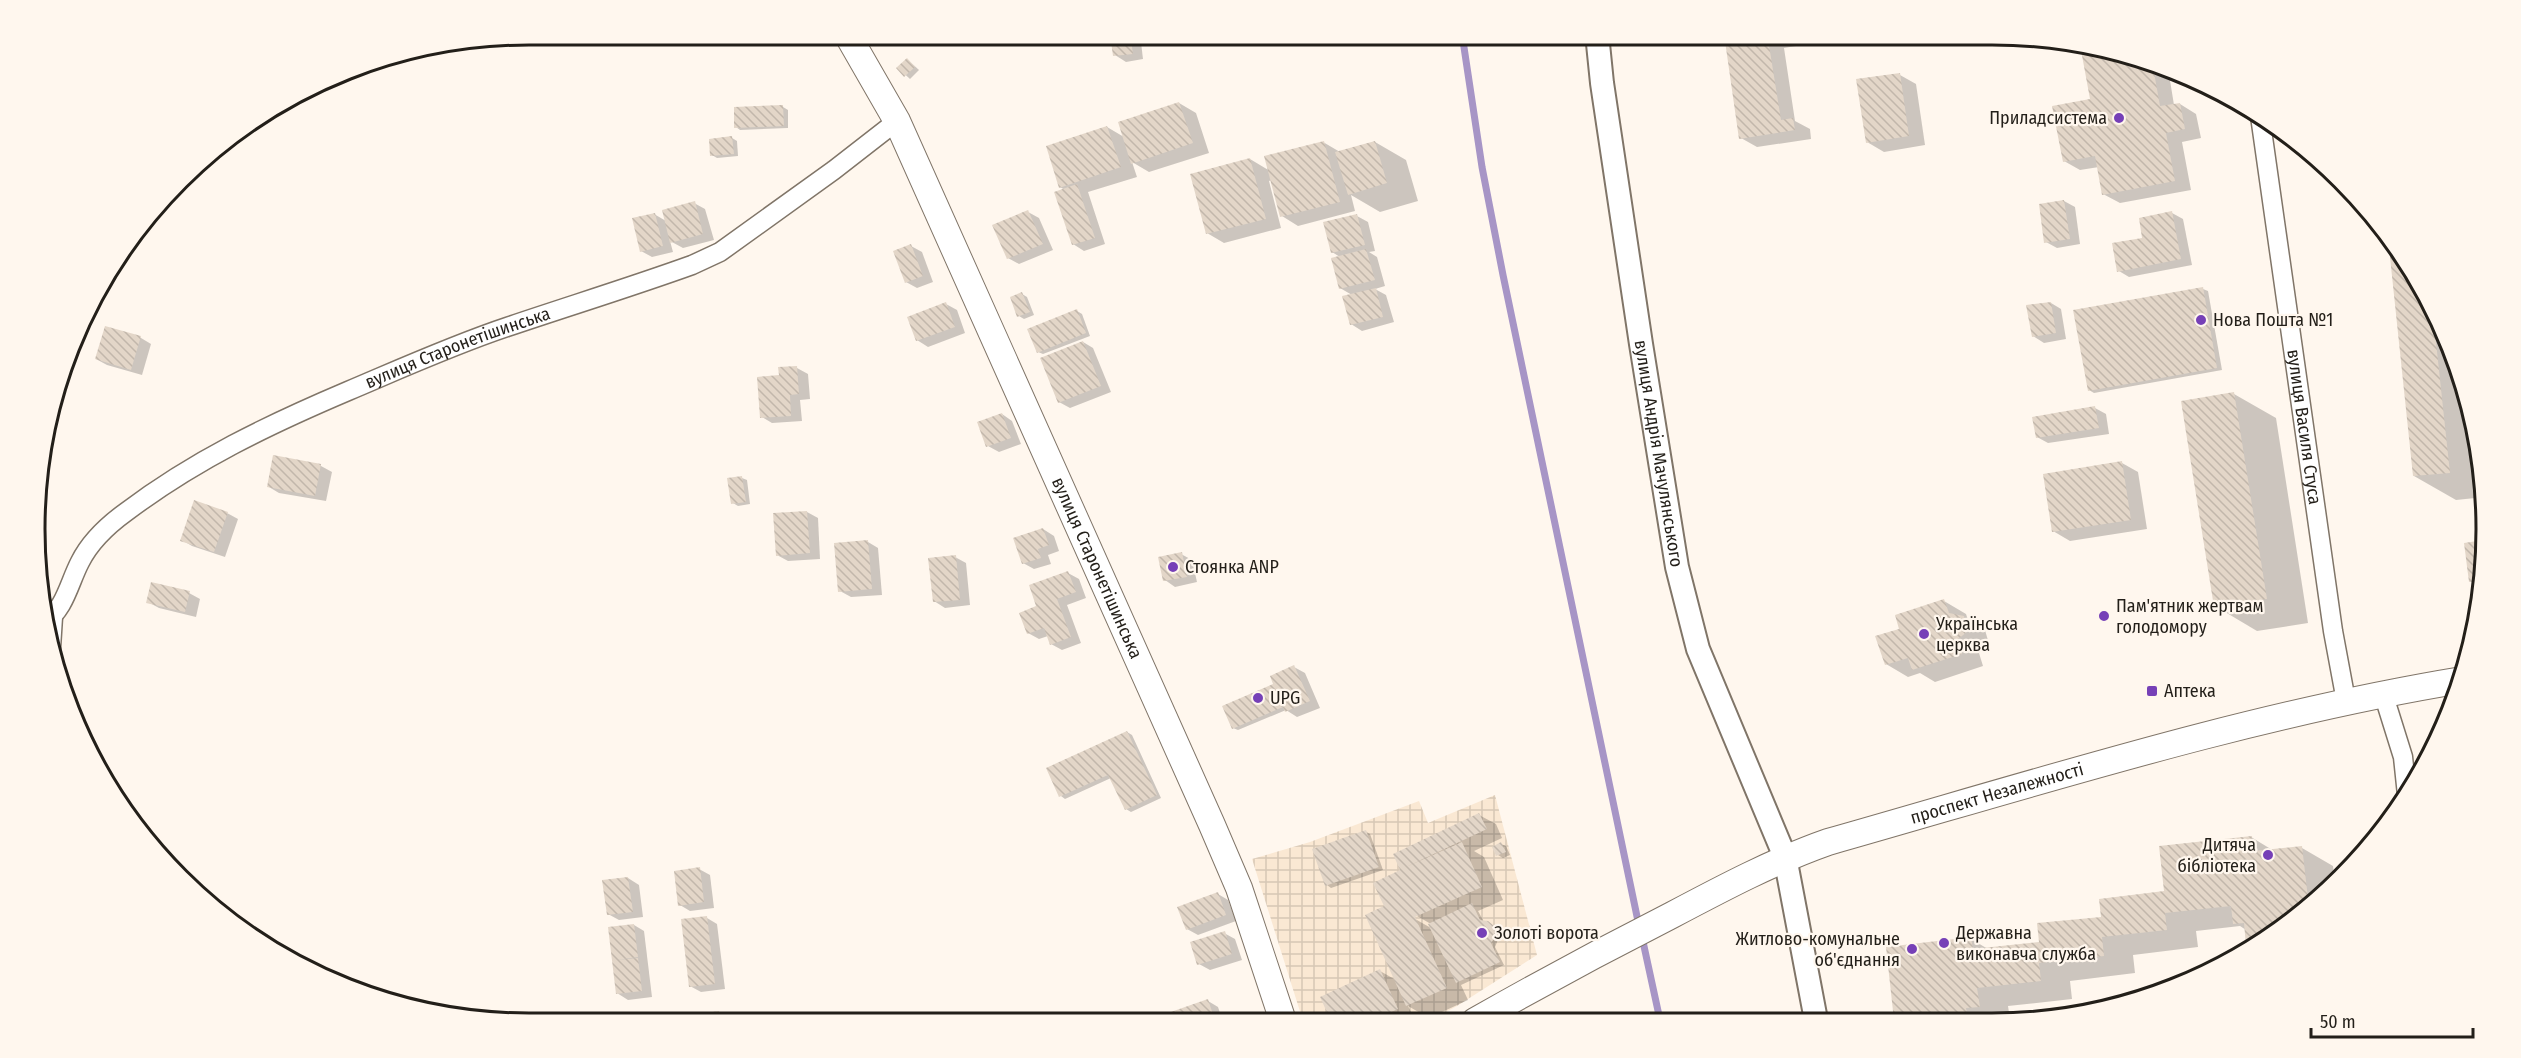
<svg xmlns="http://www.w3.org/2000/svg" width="2521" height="1058" viewBox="0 0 2521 1058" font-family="'Fira Sans Condensed',sans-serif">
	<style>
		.industrial { fill: url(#industrial-grid) }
		.shadow { fill: #0003; fill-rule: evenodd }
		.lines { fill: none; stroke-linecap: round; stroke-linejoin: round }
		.stream { stroke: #a795c6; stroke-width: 7 }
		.building { fill: url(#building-back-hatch) }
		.minor-casing { stroke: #807568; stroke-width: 21 }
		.tertiary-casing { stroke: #807568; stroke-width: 26 }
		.secondary-casing { stroke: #807568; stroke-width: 28 }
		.minor { stroke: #fff; stroke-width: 18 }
		.tertiary { stroke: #fff; stroke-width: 22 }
		.secondary { stroke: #fff; stroke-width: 26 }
		.poi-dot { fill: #7640b7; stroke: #fff7ee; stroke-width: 2 }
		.labels { text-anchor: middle; stroke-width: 4.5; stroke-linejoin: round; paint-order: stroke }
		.poi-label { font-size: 18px; fill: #231f19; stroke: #fff7ee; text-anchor: start }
		.street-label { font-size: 18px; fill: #231f19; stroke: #fff7ee }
		.rim { fill: none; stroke: #231f19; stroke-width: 3 }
	</style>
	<defs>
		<pattern id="industrial-grid" width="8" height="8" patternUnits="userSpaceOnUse" patternTransform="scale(1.5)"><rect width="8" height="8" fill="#fae8d3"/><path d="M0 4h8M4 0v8" fill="none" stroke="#d6c7b5"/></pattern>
		<pattern id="building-back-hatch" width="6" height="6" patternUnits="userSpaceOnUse" patternTransform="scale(1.5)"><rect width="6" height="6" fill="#e3d6c8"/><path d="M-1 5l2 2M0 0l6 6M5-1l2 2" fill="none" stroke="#c2b7ab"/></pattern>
	</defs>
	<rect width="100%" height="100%" fill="#fff7ee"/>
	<!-- industrial -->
	<path class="industrial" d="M1495,795L1537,955L1457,1006L1429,1021H1303L1252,859L1310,842L1419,801L1428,823Z"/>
	<!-- shadow -->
	<g class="shadow">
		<path d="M1112,34H1140L1143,59L1126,62L1115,55Z"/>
		<path d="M1732,34H1791L1794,37L1796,46L1784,48L1795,121L1810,129L1811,139L1757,147L1741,138Z"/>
		<path d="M2088,50L2151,61L2168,68L2174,105L2180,104L2196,114L2201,138L2182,142L2191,190L2120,203L2103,194L2099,167L2080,170L2064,161L2092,100L2083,51Z"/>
		<path d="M908,60L919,70L910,79L898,68Z"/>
		<path d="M1900,75L1916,84L1925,145L1884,152L1867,142Z"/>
		<path d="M1179,103L1196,113L1209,153L1149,172L1132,162L1137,177L1088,192L1105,244L1084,251L1073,244L1065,190L1060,187L1107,127L1124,137Z"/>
		<path d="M783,107L788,110V128L740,130L736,127Z"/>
		<path d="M732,138L737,141L738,156L717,158L712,155Z"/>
		<path d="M1323,142L1340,152L1375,142L1406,160L1418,201L1380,212L1351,195L1355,211L1298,226L1282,216L1272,180L1269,181L1281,228L1224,243L1207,233L1250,159L1270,171Z"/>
		<path d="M2064,201L2075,207L2080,244L2057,248L2046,242Z"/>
		<path d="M694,203L705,209L714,240L683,248L670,241L673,252L652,257L641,251L654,214L666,221Z"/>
		<path d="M1028,212L1039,218L1053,250L1019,264L1008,258Z"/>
		<path d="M2172,213L2183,219L2192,265L2129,277L2119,271Z"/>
		<path d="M1357,216L1368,222L1375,251L1369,252L1377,257L1385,286L1375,289L1386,295L1394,322L1362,331L1351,324L1352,295L1340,288V257L1332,252Z"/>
		<path d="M2391,239L2435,310L2470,401L2485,497L2456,500L2414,476Z"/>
		<path d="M911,246L922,252L933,282L917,288L906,282Z"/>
		<path d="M2203,289L2208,291L2222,370L2094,393L2089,390Z"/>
		<path d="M1022,294L1027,297L1034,315L1024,319L1019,316Z"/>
		<path d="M2051,303L2061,309L2066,339L2044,343L2033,336Z"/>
		<path d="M946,304L957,310L965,333L928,347L917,340Z"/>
		<path d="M1077,311L1082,314L1090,336L1043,354L1038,352Z"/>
		<path d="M106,328L141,338L151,344L142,375L107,365L96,359Z"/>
		<path d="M1083,342L1093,348L1111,392L1070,408L1059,402Z"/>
		<path d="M797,368L808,374L810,399L800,400L802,421L772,423L762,417L780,376Z"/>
		<path d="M2234,394L2276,418L2308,623L2257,631L2215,606Z"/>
		<path d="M2095,408L2106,414L2109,434L2048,443L2037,437Z"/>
		<path d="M1002,414L1012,421L1021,444L999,452L988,446Z"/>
		<path d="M274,457L321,466L332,472L326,501L279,493L269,487Z"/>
		<path d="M2122,463L2138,472L2147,529L2070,541L2053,531Z"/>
		<path d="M742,478L747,480L750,504L738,506L733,503Z"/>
		<path d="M807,512L818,518L820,559L788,561L777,555Z"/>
		<path d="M227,513L238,519L225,557L192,546L182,540Z"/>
		<path d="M1043,529L1054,536L1059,551L1048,555L1051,564L1034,569L1023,563Z"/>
		<path d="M868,542L878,548L882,595L851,597L840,591Z"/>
		<path d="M2484,542L2482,588L2470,581L2466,544Z"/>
		<path d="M1181,554L1192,560L1197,582L1175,587L1165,580Z"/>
		<path d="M955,557L966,563L970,605L945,608L934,601Z"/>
		<path d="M1068,573L1079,579L1086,598L1067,605L1081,643L1062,650L1051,644L1048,636L1039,639L1028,633L1038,607Z"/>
		<path d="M189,593L200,599L196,617L159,608L148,602Z"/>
		<path d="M1944,601L1966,614L1968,620L1985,630L1989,644L1979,653L1983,666L1935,682L1920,673L1908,677L1886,664L1901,630Z"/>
		<path d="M1294,667L1305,673L1320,708L1297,717L1286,710L1238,730L1233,728Z"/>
		<path d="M1127,732L1132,735L1161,798L1131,812L1126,809L1111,778L1065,799L1061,796Z"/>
		<path d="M1479,815L1496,824L1502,838L1474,851L1484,857L1503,900L1478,911L1484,922L1493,926L1500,935L1495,947L1504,965L1461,985L1468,1000L1429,1018L1408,1006L1414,1018L1408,1021H1333L1322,997L1380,971L1396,980L1386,907L1404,870L1401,869ZM1410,912L1431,924V928L1408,915Z"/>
		<path d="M1365,831L1370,834L1383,870L1331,888L1327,885Z"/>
		<path d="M2251,837L2274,851L2302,848L2333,866L2335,881L2318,901L2247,945L2246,930L2240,926L2196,931L2198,947L2133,955L2135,973L2070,981L2072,999L2008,1006L2010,1019L1895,1020L1971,939L1988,949L2041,943L2166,893Z"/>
		<path d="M1501,844L1506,846L1510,855L1503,858L1498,855Z"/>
		<path d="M699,869L710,875L714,908L690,911L680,905Z"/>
		<path d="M628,878L639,885L643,917L619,920L608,914Z"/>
		<path d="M1218,894L1228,900L1236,921L1198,935L1187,929Z"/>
		<path d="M707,918L717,924L725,989L701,992L690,986Z"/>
		<path d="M634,925L644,931L652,997L628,1000L617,993L609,928Z"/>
		<path d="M1224,933L1235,939L1242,960L1210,970L1199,964Z"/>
		<path d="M1208,1001L1218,1007L1223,1022H1170Z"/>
		<path d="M719,1013L730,1019V1023H696L695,1016Z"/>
		<path d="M646,1021L649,1023H630Z"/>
	</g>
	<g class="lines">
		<!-- stream -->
		<g class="stream">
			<path d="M1462,34L1482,167L1503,275L1639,926"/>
			<path d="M1642,937L1660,1020"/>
		</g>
	</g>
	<!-- building -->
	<g class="building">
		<path d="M1110,34H1130L1133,54L1113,56Z"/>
		<path d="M1724,34H1780V37L1768,39L1781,120L1793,118L1795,130L1739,139Z"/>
		<path d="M2081,50L2152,61L2160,106L2180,103L2185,129L2166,133L2175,181L2102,195L2095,156L2063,162L2052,106L2090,99Z"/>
		<path d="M907,58L915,67L904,77L896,68Z"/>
		<path d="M1900,73L1909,136L1866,143L1856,79Z"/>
		<path d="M1179,102L1193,143L1131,164L1118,122Z"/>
		<path d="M783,105L784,126L734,128V107Z"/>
		<path d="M1107,126L1121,167L1059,188L1046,146Z"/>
		<path d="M732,136L734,154L710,156L709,139Z"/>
		<path d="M1324,141L1340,202L1280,217L1264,156Z"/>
		<path d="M1375,141L1387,183L1348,195L1335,152Z"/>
		<path d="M1250,158L1266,219L1206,234L1190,174Z"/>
		<path d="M1077,184L1095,238L1072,245L1054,192Z"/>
		<path d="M2064,200L2070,239L2044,243L2039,204Z"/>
		<path d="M695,201L703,234L670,243L662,210Z"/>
		<path d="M1028,210L1043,244L1007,259L992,225Z"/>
		<path d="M2172,211L2181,259L2117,272L2112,243L2142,238L2139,218Z"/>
		<path d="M655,213L663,246L640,252L632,218Z"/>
		<path d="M1357,214L1365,245L1331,253L1323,222Z"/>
		<path d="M2390,237L2432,305L2450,473L2413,476L2388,238Z"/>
		<path d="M911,244L923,276L905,283L893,251Z"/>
		<path d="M1366,249L1375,280L1339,289L1331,258Z"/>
		<path d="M2203,287L2217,368L2088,391L2073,310Z"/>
		<path d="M1376,288L1383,317L1350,325L1342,296Z"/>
		<path d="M1022,292L1030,312L1017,317L1010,297Z"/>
		<path d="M946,302L955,327L916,341L907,317Z"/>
		<path d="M2051,302L2056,333L2032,337L2026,305Z"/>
		<path d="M1077,309L1086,333L1037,353L1027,329Z"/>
		<path d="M105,326L141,336L131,370L95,359Z"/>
		<path d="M1083,341L1101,386L1058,403L1040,358Z"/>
		<path d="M797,366L799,394L790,395L791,416L760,418L757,377L779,375L778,367Z"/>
		<path d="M2234,392L2267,599L2214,607L2181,401Z"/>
		<path d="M2095,406L2099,428L2036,438L2032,417Z"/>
		<path d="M1002,413L1011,438L986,447L977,422Z"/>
		<path d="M273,455L321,464L315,496L267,487Z"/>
		<path d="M2122,461L2131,520L2052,532L2043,474Z"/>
		<path d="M742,476L746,502L731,504L727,478Z"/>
		<path d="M194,500L228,512L214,552L180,541Z"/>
		<path d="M807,511L810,553L776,556L773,513Z"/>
		<path d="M1043,528L1049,545L1038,549L1041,558L1022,564L1013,538Z"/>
		<path d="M868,540L872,589L838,592L834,543Z"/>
		<path d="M2484,540L2483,580L2469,582L2464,543Z"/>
		<path d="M1182,552L1187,577L1163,581L1158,557Z"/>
		<path d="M956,555L960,600L933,602L928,558Z"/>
		<path d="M1068,571L1076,592L1057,599L1071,637L1050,645L1044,628L1027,634L1019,613L1036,606L1029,585Z"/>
		<path d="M151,582L190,591L185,612L146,603Z"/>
		<path d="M1944,599L1949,613L1964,616L1968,631L1957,640L1962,654L1912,670L1908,658L1885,665L1875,636L1899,629L1895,615Z"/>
		<path d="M1294,665L1310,701L1285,712L1283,707L1232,729L1222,706L1273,684L1270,676Z"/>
		<path d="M1127,731L1157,795L1125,810L1108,775L1059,797L1046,768Z"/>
		<path d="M1479,813L1487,829L1406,867L1462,842L1482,887L1415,917L1447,988L1406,1006L1365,915L1384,906L1373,883L1400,870L1393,854Z"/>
		<path d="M1366,830L1379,867L1325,886L1312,849Z"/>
		<path d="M2252,836L2253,851L2302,846L2309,907L2246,946L2244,923L2233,924L2231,906L2165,913L2167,930L2102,937L2104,956L2039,963L2041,981L1977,988L1980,1007L1966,1008L1968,1019L1894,1020L1886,947L1971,937L1973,949L2039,942L2037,923L2101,917L2099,899L2164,891L2159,846Z"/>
		<path d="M1501,842L1506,852L1496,856L1492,847Z"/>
		<path d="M700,867L704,902L678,906L674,871Z"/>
		<path d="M628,877L633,912L607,915L602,880Z"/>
		<path d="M1218,892L1226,915L1186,930L1177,907Z"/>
		<path d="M1472,903L1480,920L1488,921L1493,925L1495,937L1491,943L1500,962L1456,983L1428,924Z"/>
		<path d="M707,916L715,984L689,987L681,919Z"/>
		<path d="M634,924L638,957L616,960L638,958L642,991L616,994L608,927Z"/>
		<path d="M1225,931L1232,954L1197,965L1190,942Z"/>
		<path d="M1380,969L1398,1009L1371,1021H1331L1320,997Z"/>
		<path d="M1208,999L1214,1018L1203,1022H1168L1165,1014Z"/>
		<path d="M719,1011L721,1023H695L694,1015Z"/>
	</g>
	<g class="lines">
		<defs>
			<g id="minor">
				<path id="s1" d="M2260,116L2333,631L2346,701"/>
				<path id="s2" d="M44,623C65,609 69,583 80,562C90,542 108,525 126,512C195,460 268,425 348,391C400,369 453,345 507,327C569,306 631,287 692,265L720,252L834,170L897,121"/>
				<path d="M51,648L53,617"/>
				<path d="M2383,693L2403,757L2407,795"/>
			</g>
			<g id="tertiary">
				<path id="s3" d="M1597,34L1602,83L1641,344L1677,567L1698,649L1785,857L1816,1020"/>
			</g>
			<g id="secondary">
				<path id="s4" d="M847,34L897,121L1212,825L1239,888L1283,1021"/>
				<path id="s5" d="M1475,1021C1540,984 1605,949 1672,915C1723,888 1774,861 1828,842C2036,783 2249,715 2462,680"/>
			</g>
		</defs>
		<!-- minor casing -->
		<use href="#minor" class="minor-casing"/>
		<!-- tertiary casing -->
		<use href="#tertiary" class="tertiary-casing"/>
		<!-- secondary casing -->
		<use href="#secondary" class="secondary-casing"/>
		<!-- minor -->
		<use href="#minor" class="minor"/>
		<!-- tertiary -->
		<use href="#tertiary" class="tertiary"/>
		<!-- secondary -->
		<use href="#secondary" class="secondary"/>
	</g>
	<!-- markers -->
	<g class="poi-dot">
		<circle cx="2119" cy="118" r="6"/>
		<circle cx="2201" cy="320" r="6"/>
		<circle cx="1173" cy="567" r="6"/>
		<circle cx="2104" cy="616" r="6"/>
		<circle cx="1924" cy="634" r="6"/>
		<rect x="2146" y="685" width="12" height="12" rx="3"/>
		<circle cx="1258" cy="698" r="6"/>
		<circle cx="2268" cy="855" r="6"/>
		<circle cx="1482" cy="933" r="6"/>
		<circle cx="1944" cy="943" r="6"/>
		<circle cx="1912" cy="949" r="6"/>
	</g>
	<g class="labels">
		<!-- poi labels -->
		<g class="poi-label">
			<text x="2107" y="124" text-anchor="end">Приладсистема</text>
			<text x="2213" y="326">Нова Пошта №1</text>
			<text x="1185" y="573">Стоянка ANP</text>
			<text x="2116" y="612">Пам'ятник жертвам<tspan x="2116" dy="21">голодомору</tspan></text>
			<text x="1936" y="630">Українська<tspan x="1936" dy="21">церква</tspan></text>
			<text x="2164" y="697">Аптека</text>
			<text x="1270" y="704">UPG</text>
			<text x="2256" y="851" text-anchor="end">Дитяча<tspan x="2256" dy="21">бібліотека</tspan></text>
			<text x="1494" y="939">Золоті ворота</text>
			<text x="1956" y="939">Державна<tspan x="1956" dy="21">виконавча служба</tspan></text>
			<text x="1900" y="945" text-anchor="end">Житлово-комунальне<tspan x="1900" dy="21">об'єднання</tspan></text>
		</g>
		<!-- street labels -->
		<g class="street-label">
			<text dy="6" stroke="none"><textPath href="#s2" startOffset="512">вулиця Старонетішинська</textPath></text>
			<text dy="6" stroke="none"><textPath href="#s1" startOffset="314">вулиця Василя Стуса</textPath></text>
			<text dy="6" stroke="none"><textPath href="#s3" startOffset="424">вулиця Андрія Мачулянського</textPath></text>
			<text dy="6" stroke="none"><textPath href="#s4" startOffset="590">вулиця Старонетішинська</textPath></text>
			<text dy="6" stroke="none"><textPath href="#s5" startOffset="572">проспект Незалежності</textPath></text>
		</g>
	</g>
	<!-- crop -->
	<path d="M0 0H2521V1058H0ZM529 45H1992A484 484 0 0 1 2476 529V529A484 484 0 0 1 1992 1013H529A484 484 0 0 1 45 529V529A484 484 0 0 1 529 45Z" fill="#fff7ee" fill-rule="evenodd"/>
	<path class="rim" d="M529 45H1992A484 484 0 0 1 2476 529V529A484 484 0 0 1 1992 1013H529A484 484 0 0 1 45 529V529A484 484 0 0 1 529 45Z"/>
	<!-- scale -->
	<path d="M2311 1028v9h162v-9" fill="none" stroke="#231f19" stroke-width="3"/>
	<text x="2320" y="1028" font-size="18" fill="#231f19" stroke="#fff7ee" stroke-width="4.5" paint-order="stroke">50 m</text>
</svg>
